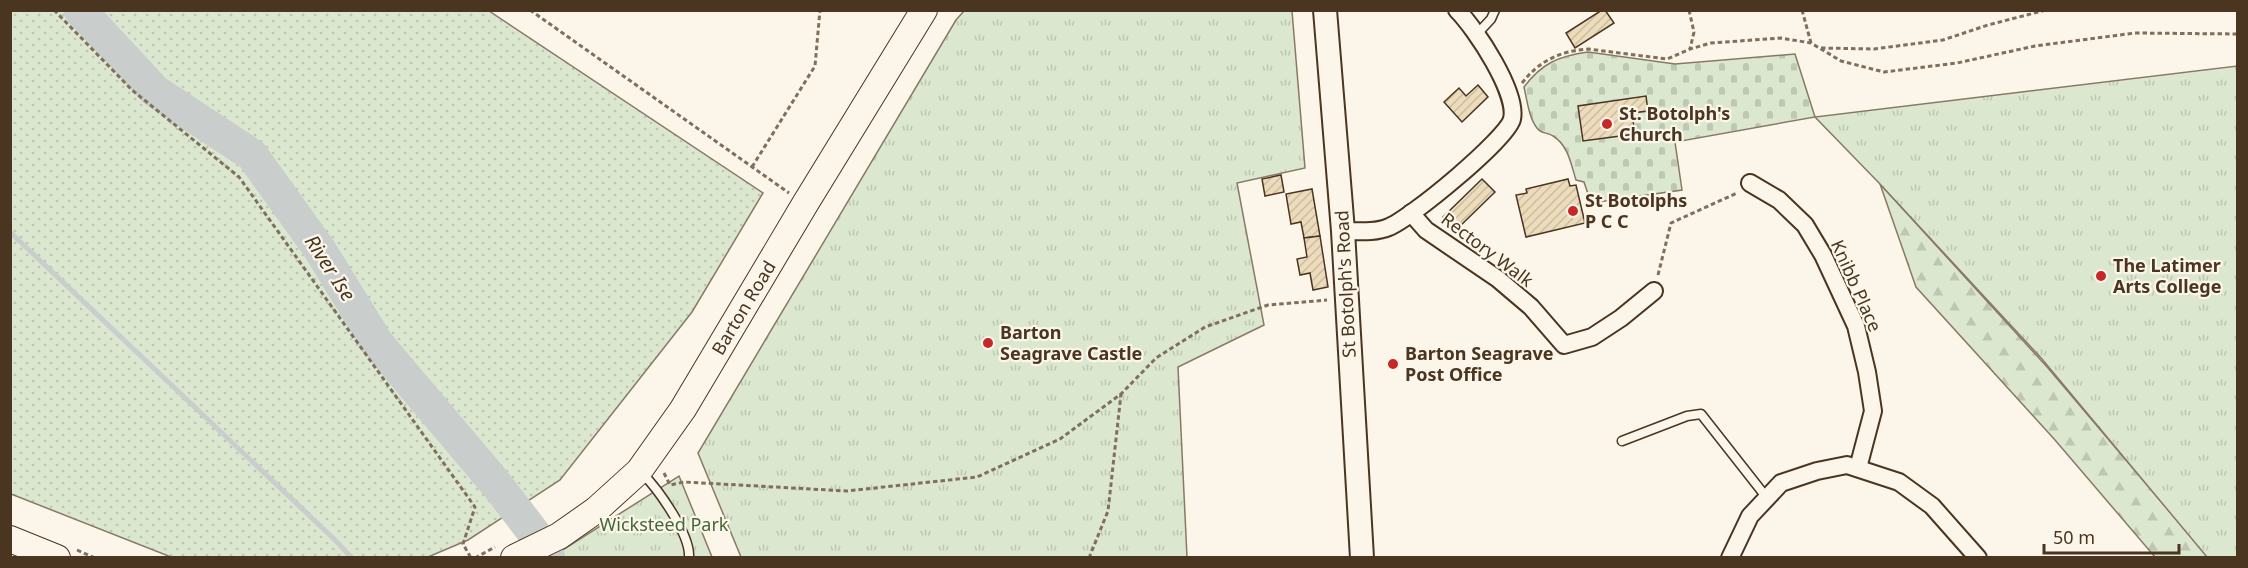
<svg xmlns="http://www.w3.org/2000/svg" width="2248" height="568" viewBox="0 0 2248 568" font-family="'Noto Sans',sans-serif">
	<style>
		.grass { fill: url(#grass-dots); stroke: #887966; stroke-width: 1.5 }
		.forest { fill: url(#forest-firs); stroke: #887966; stroke-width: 1.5 }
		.cemetery { fill: url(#cemetery-stones); stroke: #887966; stroke-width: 1.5 }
		.park { fill: url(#park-tufts); stroke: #887966; stroke-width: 1.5 }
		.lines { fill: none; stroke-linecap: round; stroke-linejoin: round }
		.stream { stroke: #c9cecd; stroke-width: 5 }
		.river { stroke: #c9cecd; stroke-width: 33 }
		.building { fill: url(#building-hatch); stroke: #4a3520; stroke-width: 1.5 }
		.lane-casing { stroke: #4a3520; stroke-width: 11 }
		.street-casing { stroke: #4a3520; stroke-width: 20 }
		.secondary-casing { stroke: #4a3520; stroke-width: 26 }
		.primary-casing { stroke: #4a3520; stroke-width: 28 }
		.path { stroke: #7f6f5c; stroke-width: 3; stroke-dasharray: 4.5 3; stroke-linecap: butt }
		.lane { stroke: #fbf6e9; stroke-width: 8 }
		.street { stroke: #fbf6e9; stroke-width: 16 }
		.secondary { stroke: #fbf6e9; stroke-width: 22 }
		.primary { stroke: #fbf6e9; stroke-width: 26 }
		.poi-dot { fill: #c62828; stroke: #fbf6e9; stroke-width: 2 }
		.labels { text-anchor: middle; stroke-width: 4.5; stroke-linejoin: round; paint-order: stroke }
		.poi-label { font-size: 18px; font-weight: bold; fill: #4a3520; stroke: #fbf6e9; text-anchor: start }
		.street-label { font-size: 18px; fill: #4a3520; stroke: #fbf6e9 }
		.park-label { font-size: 18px; fill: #436837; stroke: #fbf6e9 }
		.water-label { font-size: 20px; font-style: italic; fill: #4a3520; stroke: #fbf6e9 }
	</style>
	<defs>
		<pattern id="grass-dots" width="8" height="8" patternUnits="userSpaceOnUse" patternTransform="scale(1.5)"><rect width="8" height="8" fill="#dce7d0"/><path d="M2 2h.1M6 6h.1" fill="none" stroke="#bec7b2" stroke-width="1.8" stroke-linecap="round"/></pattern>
		<pattern id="forest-firs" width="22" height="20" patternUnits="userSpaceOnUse" patternTransform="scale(1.5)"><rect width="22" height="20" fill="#dce7d0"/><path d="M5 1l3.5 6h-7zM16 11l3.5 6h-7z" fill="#bec7b2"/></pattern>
		<pattern id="cemetery-stones" width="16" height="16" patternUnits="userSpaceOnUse" patternTransform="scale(1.5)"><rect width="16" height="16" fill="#dce7d0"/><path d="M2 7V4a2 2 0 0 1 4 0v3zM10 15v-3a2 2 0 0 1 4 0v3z" fill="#bec7b2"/></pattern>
		<pattern id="park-tufts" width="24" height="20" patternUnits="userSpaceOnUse" patternTransform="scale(1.5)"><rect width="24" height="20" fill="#dce7d0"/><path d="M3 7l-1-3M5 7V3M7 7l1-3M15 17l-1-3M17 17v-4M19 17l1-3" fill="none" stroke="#bec7b2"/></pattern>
		<pattern id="building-hatch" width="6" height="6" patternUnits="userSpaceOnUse" patternTransform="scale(1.5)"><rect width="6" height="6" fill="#ecdcbc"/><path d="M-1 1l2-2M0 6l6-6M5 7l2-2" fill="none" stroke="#ccbda1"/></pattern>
	</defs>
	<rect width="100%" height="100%" fill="#fbf6e9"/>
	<!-- grass -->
	<path class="grass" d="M10,11H489L763,193L692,312L560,480L468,540L428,557H171L11,494Z"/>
	<!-- forest -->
	<path class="forest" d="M1880,184L2048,368L2208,557H2155L2055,440L1916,287Z"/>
	<!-- cemetery -->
	<path class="cemetery" d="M1588,52L1675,64L1795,54L1815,117L1675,142L1682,190L1591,203L1584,182L1576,180C1571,164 1568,145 1553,136C1547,132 1541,134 1537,128C1529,118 1527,100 1524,87C1542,63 1559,56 1588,52Z"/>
	<!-- park -->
	<g class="park">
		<path d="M964,11H1292L1305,168L1237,183L1264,325L1178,367L1187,557H741L698,453L956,20Z"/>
		<path d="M2237,66V557H2207L2042,359L1880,184L1815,117Z"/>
		<path d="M679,476L712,557L550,558Z"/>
	</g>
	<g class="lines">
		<!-- stream -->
		<path class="stream" d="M10,232L334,539L352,558"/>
		<!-- river -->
		<path class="river" d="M80,10L155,91L252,155L320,250L378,344L497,485L540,541L549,558"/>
	</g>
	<!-- building -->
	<g class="building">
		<path d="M1602,10H1605L1614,23L1575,48L1566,33Z"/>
		<path d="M1478,85L1488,97L1462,122L1444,102L1459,88L1466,96Z"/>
		<path d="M1646,96L1648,111L1632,113L1635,134L1583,141L1578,106Z"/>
		<path d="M1281,175L1284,192L1265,196L1262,179Z"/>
		<path d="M1482,179L1495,192L1456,230L1443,217Z"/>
		<path d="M1568,179L1570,186L1576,185L1585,223L1526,237L1516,195L1527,193L1526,189Z"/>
		<path d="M1312,189L1320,236L1304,238L1301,222L1291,224L1286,194Z"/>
		<path d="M1320,236L1328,287L1313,290L1310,273L1300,275L1297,259L1307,257L1304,238Z"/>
	</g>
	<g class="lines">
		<defs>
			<g id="lane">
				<path d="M1477,34L1491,19L1495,10"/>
				<path d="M1622,441L1687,416L1701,414L1767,498"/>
				<path d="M642,473C658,489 691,535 689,558"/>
			</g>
			<g id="street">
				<path d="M1750,183L1779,200L1805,225L1823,255L1856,326L1867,372L1873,411L1858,468"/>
				<path d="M1411,213L1426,230L1498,279L1531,307L1564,345L1592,337L1621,318L1654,291"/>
				<path d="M1343,231C1358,231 1375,233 1389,227C1410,219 1507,139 1512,119C1518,93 1476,29 1457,10"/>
				<path d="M1730,558L1750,516L1781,483L1817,471L1847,465L1899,482L1932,506L1978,558"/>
			</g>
			<path id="secondary" d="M1325,10L1343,231L1362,558"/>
			<g id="primary">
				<path d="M10,539L57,558"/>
				<path d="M514,558L559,536L596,510L639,471L683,409L805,204L924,10"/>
			</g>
		</defs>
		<!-- lane casing -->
		<use href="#lane" class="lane-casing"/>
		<!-- street casing -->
		<use href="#street" class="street-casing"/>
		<!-- secondary casing -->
		<use href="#secondary" class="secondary-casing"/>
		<!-- primary casing -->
		<use href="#primary" class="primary-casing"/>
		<!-- path -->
		<g class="path">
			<path d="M54,10L132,90L239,177L475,507L463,544L471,558"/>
			<path d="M530,10L789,193"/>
			<path d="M1689,10L1694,32L1690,49"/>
			<path d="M1802,10L1811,43"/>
			<path d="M1821,48L1874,49L1943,40L1988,25L2046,10"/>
			<path d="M1522,83C1539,61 1560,51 1588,49L1667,59L1690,49L1711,43L1781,38L1811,43L1841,61L1884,72L1957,63L2035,46L2135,33L2238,34"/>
			<path d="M752,167L815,66L820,10"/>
			<path d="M1658,275L1671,223L1737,193"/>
			<path d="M664,473L670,485L684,482L847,491L977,477L1060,439L1121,394L1156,358L1205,327L1268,305L1327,300"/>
			<path d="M77,550L95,558"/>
			<path d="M475,558L495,547"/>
			<path d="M1089,558L1108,511L1121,394"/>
		</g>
		<!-- lane -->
		<use href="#lane" class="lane"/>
		<!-- street -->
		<use href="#street" class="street"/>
		<!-- secondary -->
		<use href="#secondary" class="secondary"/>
		<!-- primary -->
		<use href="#primary" class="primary"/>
	</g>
	<!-- markers -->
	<g class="poi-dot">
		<circle cx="1607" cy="124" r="6"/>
		<circle cx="1573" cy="211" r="6"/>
		<circle cx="2101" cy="276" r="6"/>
		<circle cx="988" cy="343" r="6"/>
		<circle cx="1393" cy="364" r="6"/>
	</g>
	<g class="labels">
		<!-- poi labels -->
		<g class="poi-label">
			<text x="1619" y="120">St. Botolph's<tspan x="1619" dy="21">Church</tspan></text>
			<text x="1585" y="207">St Botolphs<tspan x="1585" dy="21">P C C</tspan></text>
			<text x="2113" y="272">The Latimer<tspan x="2113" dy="21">Arts College</tspan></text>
			<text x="1000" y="339">Barton<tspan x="1000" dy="21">Seagrave Castle</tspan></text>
			<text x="1405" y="360">Barton Seagrave<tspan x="1405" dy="21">Post Office</tspan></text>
		</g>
		<!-- street labels -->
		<g class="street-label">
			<text transform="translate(1487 250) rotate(37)" y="6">Rectory Walk</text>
			<text transform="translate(1346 284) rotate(-93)" y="6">St Botolph's Road</text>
			<text transform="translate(1856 286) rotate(66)" y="6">Knibb Place</text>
			<text transform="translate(744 308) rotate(-59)" y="6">Barton Road</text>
		</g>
		<!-- park labels -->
		<g class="park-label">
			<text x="664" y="531">Wicksteed Park</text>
		</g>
		<!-- water labels -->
		<g class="water-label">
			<text transform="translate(330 268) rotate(57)" y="7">River Ise</text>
		</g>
	</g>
	<!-- border -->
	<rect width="2248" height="568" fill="none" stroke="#4a3520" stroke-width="24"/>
	<!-- scale -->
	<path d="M2044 544v9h135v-9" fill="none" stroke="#4a3520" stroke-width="3"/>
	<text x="2053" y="544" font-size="18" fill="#4a3520" stroke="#fbf6e9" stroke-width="4.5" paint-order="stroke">50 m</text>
</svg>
